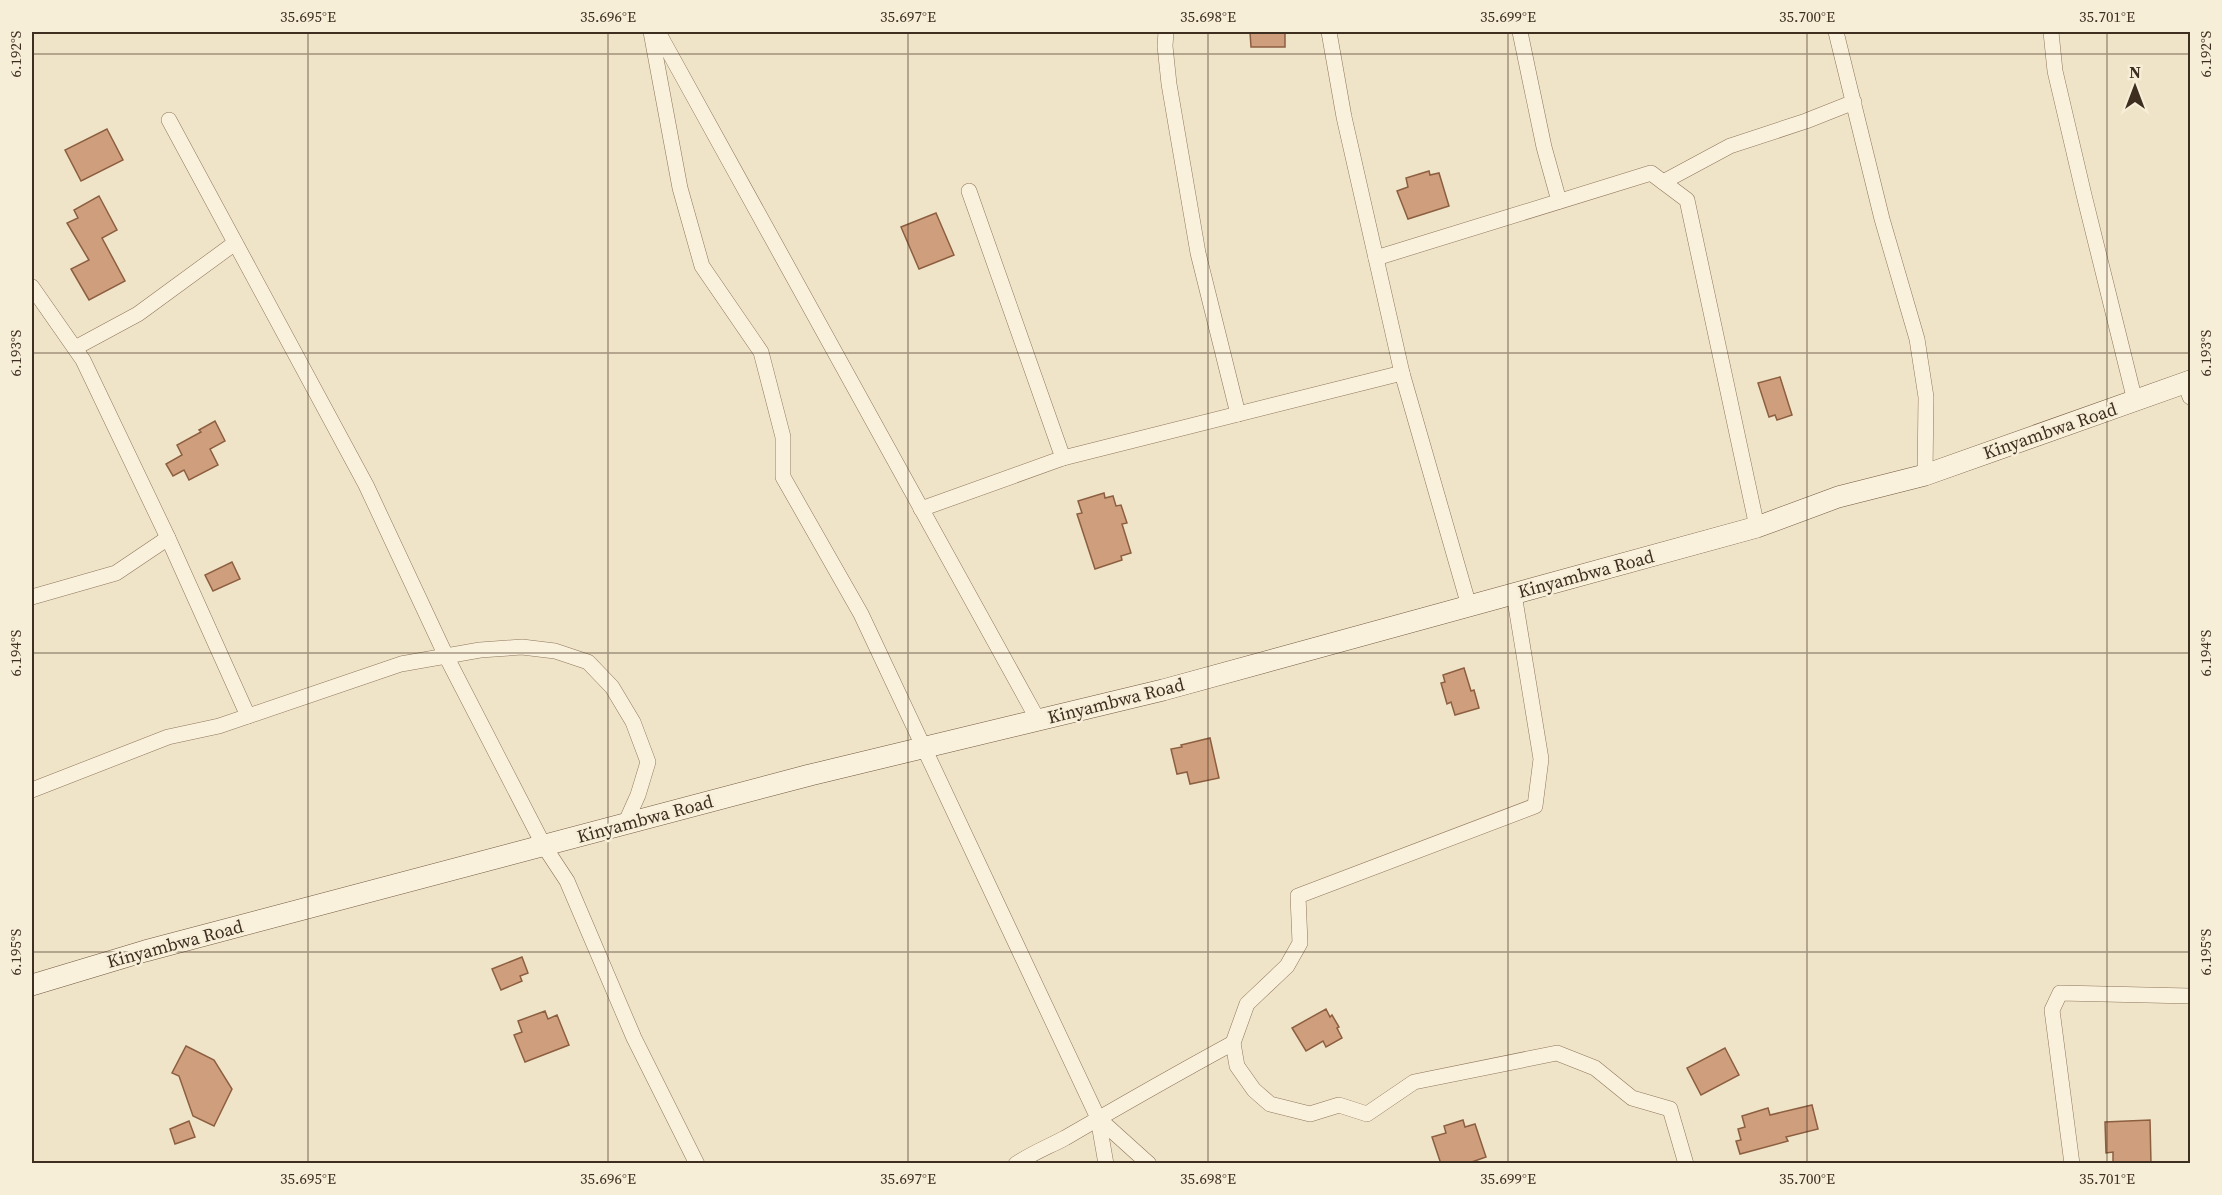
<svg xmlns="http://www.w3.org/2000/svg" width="2222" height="1195" viewBox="0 0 2222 1195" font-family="'Source Serif 4',serif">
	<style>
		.building { fill: #cf9f7d; stroke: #8d5f41; stroke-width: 1.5 }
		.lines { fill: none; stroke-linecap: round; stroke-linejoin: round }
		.street-casing { stroke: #8d765c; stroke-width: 16 }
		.secondary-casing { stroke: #6f573f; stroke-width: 22 }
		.street { stroke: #faf1dc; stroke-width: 15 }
		.secondary { stroke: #faf1dc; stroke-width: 21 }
		.ticks { fill: none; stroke: #3d2e20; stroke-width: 1.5; stroke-opacity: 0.45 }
		.labels { text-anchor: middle; stroke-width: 5; stroke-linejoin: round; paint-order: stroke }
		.street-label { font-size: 18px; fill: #3d2e20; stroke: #f7eed8 }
		.neatline { fill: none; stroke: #3d2e20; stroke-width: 2 }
		.ticks-label { font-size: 15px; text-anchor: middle; fill: #3d2e20 }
	</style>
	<rect width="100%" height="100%" fill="#f0e4c8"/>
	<!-- building -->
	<g class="building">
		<path d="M1250,32H1285V47H1251Z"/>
		<path d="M107,129L123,160L81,181L65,150Z"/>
		<path d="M1429,171L1430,175L1439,173L1449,206L1408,219L1397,191L1408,187L1406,178Z"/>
		<path d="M99,196L117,230L102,238L125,281L89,300L71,269L89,260L67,223L78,218L74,210Z"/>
		<path d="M936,213L954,255L919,269L901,227Z"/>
		<path d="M1780,377L1792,415L1777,420L1775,415L1769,417L1758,383Z"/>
		<path d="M215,421L225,441L210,449L218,465L189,480L184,470L173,476L166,464L182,455L177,445L201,432L199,430Z"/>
		<path d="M1104,493L1105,498L1113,496L1116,506L1121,505L1127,523L1122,524L1131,553L1121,556L1122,560L1095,569L1077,514L1082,513L1078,501Z"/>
		<path d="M232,562L240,579L213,591L205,575Z"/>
		<path d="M1464,668L1471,691L1474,690L1479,708L1455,715L1451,702L1447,704L1441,683L1445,682L1443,675Z"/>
		<path d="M1210,738L1219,778L1190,784L1187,772L1177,774L1171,749L1182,747L1181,745Z"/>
		<path d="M522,957L528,973L520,976L522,981L501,990L492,969Z"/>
		<path d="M1326,1009L1330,1017L1332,1015L1339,1027L1337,1028L1342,1038L1326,1047L1323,1041L1306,1051L1292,1028Z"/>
		<path d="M545,1011L548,1019L557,1015L569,1045L525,1062L514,1035L522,1032L518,1021Z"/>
		<path d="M186,1046L214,1060L232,1089L214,1126L193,1116L179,1076L172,1073Z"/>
		<path d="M1725,1048L1739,1075L1701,1095L1687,1068Z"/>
		<path d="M1812,1105L1818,1129L1786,1137L1788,1141L1740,1154L1736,1141L1741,1140L1738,1129L1745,1127L1742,1116L1768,1108L1770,1115Z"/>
		<path d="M1463,1120L1465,1127L1475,1124L1486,1157L1466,1164H1441L1432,1137L1446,1133L1444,1126Z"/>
		<path d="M2150,1120L2151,1164H2113V1152L2106,1153L2105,1122Z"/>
		<path d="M189,1121L195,1137L175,1144L170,1129Z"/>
	</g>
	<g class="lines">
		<defs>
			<g id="street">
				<path d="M651,32L680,188L702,266L761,352L783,437V477L861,614L1098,1118L1149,1164"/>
				<path d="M658,32L1038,720"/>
				<path d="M1166,32L1165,46L1169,84L1198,253L1238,414"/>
				<path d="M1520,32L1544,147L1559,201"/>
				<path d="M1836,32L1882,219L1917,339L1926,397L1925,475"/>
				<path d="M2051,32L2055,71L2084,195L2135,401"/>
				<path d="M169,120L366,485L446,656L544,846L567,881L634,1038L697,1164"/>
				<path d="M1663,182L1730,146L1806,121L1854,102"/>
				<path d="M1376,258L1651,173L1687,200L1757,527"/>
				<path d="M32,287L83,360L168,538L248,716"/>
				<path d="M75,348L138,314L235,243"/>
				<path d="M1402,373L1469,606"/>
				<path d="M2185,383L2190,397"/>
				<path d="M1063,458L1402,373L1344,117L1329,32"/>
				<path d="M921,509L1063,458L969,191"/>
				<path d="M32,597L116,573L168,538"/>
				<path d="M32,790L168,737L219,726L401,664L480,650L522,647L555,651L588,662L612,687L633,722L648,762L638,795L625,824"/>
				<path d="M1233,1043L1237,1066L1254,1090L1270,1104L1310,1114L1339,1105L1367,1114L1414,1082L1557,1053L1595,1068L1632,1098L1670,1109L1686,1164"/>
				<path d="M1098,1118L1106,1164"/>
				<path d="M1016,1164C1032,1153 1048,1147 1065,1138C1120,1106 1176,1074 1233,1043L1247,1004L1287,966L1300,943L1298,896L1535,806L1541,759L1514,594"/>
				<path d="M2072,1164L2052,1010L2060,993L2190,996"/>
			</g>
			<path id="secondary" d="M32,985L145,951L810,775L1163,690L1757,527L1838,497L1925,475L2190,381"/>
		</defs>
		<!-- street casing -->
		<use href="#street" class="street-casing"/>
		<!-- secondary casing -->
		<use href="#secondary" class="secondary-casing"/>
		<!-- street -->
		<use href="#street" class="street"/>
		<!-- secondary -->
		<use href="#secondary" class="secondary"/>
	</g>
	<!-- ticks -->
	<path class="ticks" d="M308,32V1164M608,32V1164M908,32V1164M1208,32V1164M1508,32V1164M1807,32V1164M2107,32V1164M32,54H2190M32,353H2190M32,653H2190M32,952H2190"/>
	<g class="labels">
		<!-- street labels -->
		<g class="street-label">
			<text transform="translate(2050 431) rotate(-19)" y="6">Kinyambwa Road</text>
			<text transform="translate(1586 574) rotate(-15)" y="6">Kinyambwa Road</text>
			<text transform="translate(1116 701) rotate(-14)" y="6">Kinyambwa Road</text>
			<text transform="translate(645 819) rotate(-15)" y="6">Kinyambwa Road</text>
			<text transform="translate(175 944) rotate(-15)" y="6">Kinyambwa Road</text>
		</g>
	</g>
	<!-- border -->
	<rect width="2222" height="1195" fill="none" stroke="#f7eed8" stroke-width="66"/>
	<!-- north arrow -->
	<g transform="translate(2135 87)" stroke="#f7eed8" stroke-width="4.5" paint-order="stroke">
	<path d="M0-4.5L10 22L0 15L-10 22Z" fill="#3d2e20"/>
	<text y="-9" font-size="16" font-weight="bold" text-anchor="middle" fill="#3d2e20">N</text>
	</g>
	<rect x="33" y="33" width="2156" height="1129" class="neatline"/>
	<g class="ticks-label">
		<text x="308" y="22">35.695°E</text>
		<text x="608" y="22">35.696°E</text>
		<text x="908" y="22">35.697°E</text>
		<text x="1208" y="22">35.698°E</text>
		<text x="1508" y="22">35.699°E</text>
		<text x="1807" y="22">35.700°E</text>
		<text x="2107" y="22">35.701°E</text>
		<text transform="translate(16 54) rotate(-90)" y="5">6.192°S</text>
		<text transform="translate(2206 54) rotate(-90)" y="5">6.192°S</text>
		<text transform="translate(16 353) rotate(-90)" y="5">6.193°S</text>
		<text transform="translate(2206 353) rotate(-90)" y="5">6.193°S</text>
		<text transform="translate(16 653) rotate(-90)" y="5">6.194°S</text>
		<text transform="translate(2206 653) rotate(-90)" y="5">6.194°S</text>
		<text transform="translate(16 952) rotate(-90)" y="5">6.195°S</text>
		<text transform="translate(2206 952) rotate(-90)" y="5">6.195°S</text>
		<text x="308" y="1184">35.695°E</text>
		<text x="608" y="1184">35.696°E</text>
		<text x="908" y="1184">35.697°E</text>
		<text x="1208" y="1184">35.698°E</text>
		<text x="1508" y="1184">35.699°E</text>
		<text x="1807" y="1184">35.700°E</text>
		<text x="2107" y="1184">35.701°E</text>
	</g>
</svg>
